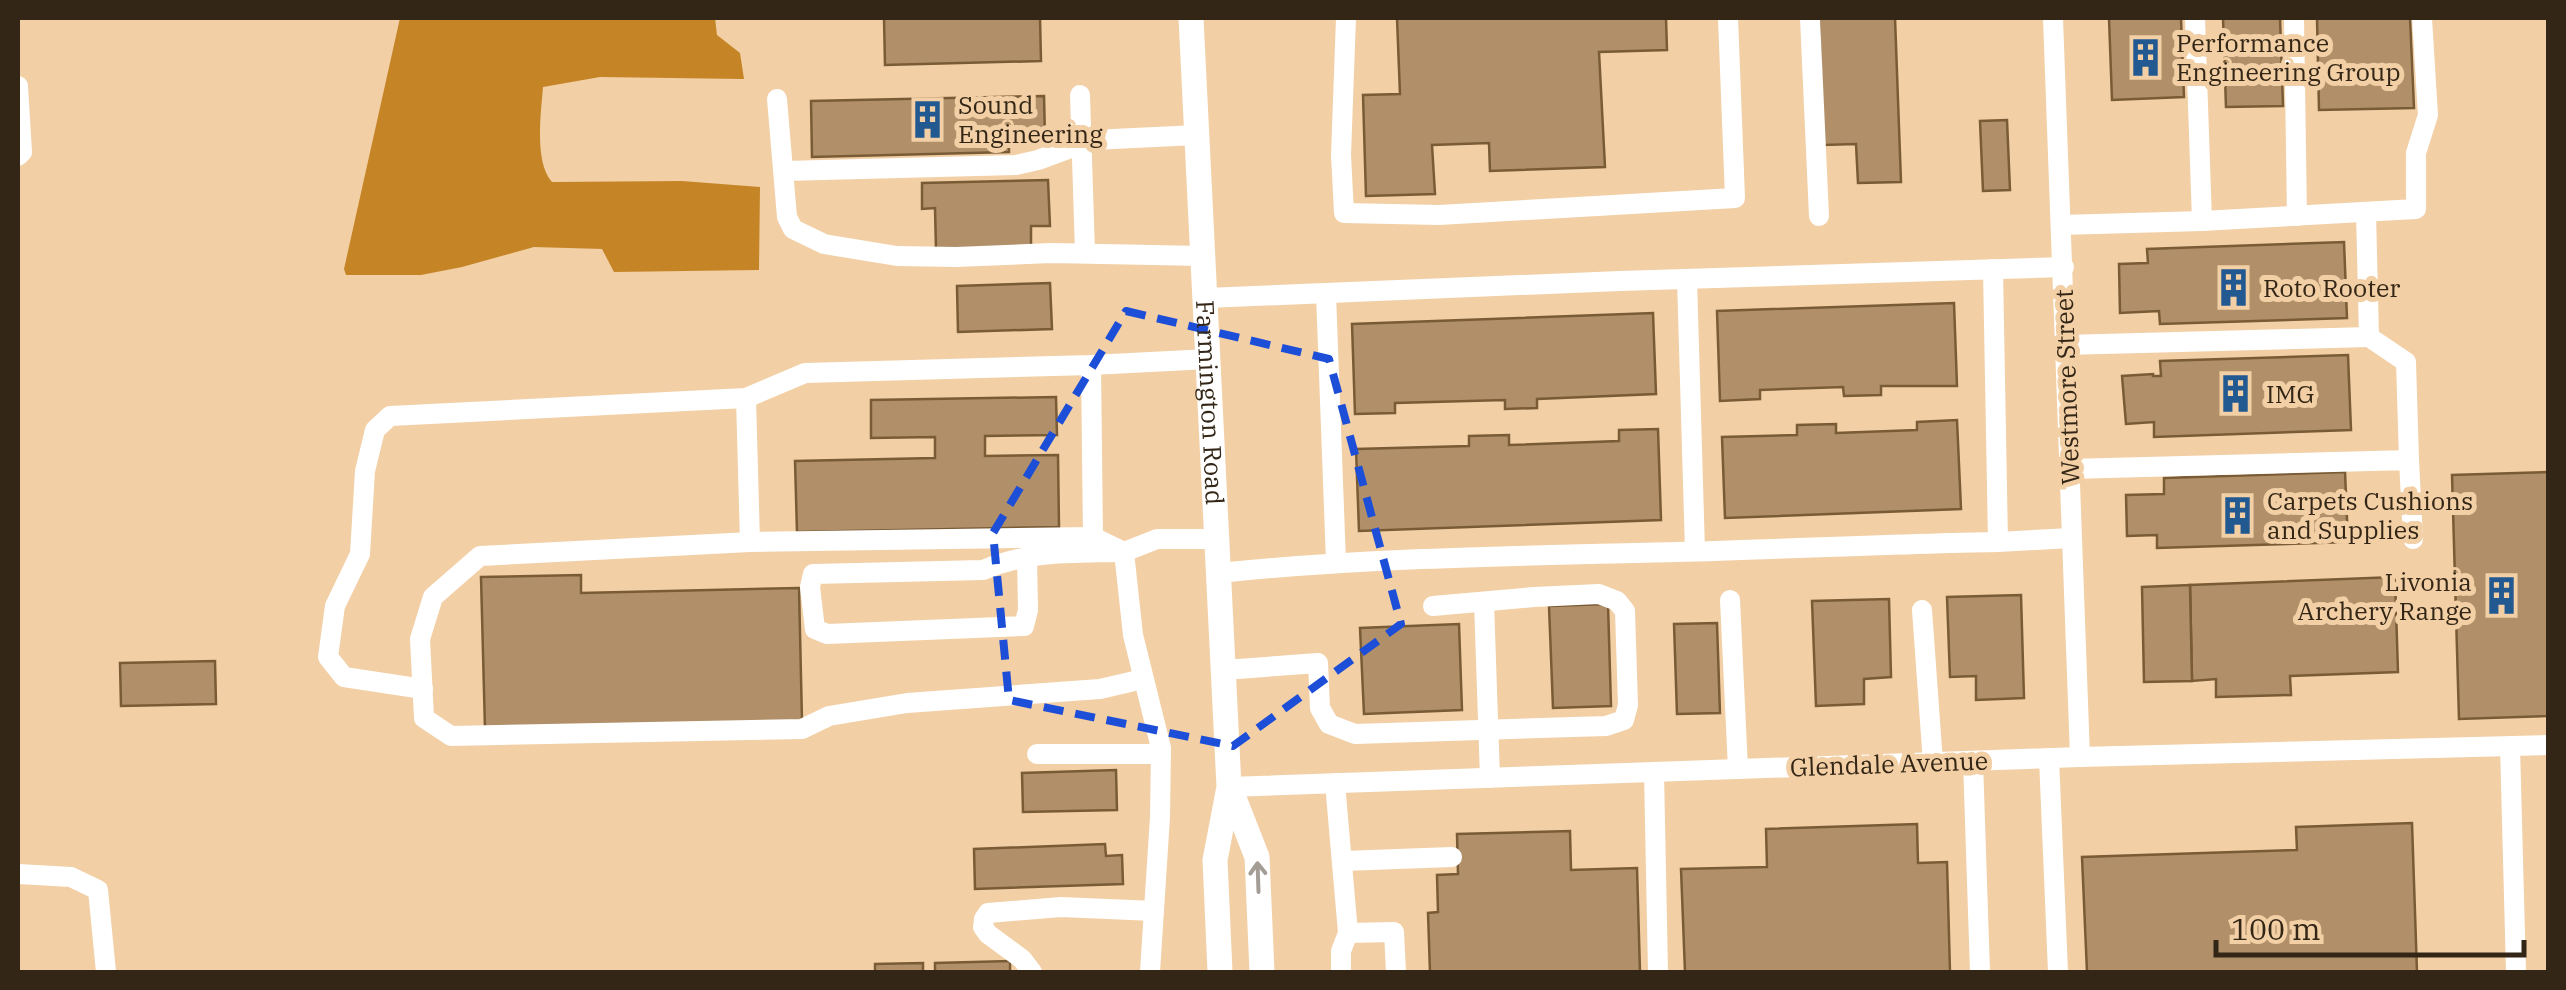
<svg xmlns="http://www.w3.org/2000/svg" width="2566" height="990" viewBox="0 0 2566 990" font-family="'IBM Plex Serif',serif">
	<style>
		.forest { fill: #c58527 }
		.building { fill: #b19069; stroke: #795b35; stroke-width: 2.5 }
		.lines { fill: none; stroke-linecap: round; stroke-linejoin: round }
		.minor { stroke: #fff; stroke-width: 20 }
		.major { stroke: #fff; stroke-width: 25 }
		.oneway { stroke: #a39d96 }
		.marked { fill: none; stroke: #1d4ed8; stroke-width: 8; stroke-dasharray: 20 12; stroke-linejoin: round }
		.labels { text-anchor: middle; stroke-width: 10; stroke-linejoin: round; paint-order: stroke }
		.poi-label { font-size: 25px; fill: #332616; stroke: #f2cfa5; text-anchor: start }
		.street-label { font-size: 25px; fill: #332616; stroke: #f2cfa5 }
	</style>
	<rect width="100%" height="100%" fill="#f2cfa5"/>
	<!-- forest -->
	<path class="forest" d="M400,18H715L717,35L740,53L744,79L600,77L543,87C541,113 534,162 552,182L682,181L760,187L759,270L614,272L602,249L534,247L462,267L421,275H346L344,269Z"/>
	<!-- building -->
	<g class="building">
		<path d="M884,18H1040L1041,61L885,65Z"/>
		<path d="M1397,18H1666L1667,50L1599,52L1605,167L1490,171L1489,143L1432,145L1435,194L1366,196L1363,95L1400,94Z"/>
		<path d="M1819,18H1895L1901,182L1858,183L1856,144L1823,145Z"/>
		<path d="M2109,18H2181L2184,97L2112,100Z"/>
		<path d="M2223,18H2280L2283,106L2226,107Z"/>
		<path d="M2317,18H2410L2414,108L2319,110Z"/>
		<path d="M1044,96L1045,137L1009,138V152L812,157L811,101Z"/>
		<path d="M2007,120L2010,190L1983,191L1980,121Z"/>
		<path d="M1048,180L1050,226H1031V247L936,249L935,208L922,209V183Z"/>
		<path d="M2344,242L2347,318L2160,324L2159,311L2120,313L2119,264L2148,263L2147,249Z"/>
		<path d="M1050,283L1052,329L958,332L957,286Z"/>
		<path d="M1954,303L1957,386H1881V395L1844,396L1843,387L1760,390V399L1720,401L1717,311Z"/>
		<path d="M1653,313L1656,394L1537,399V408L1505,409V400L1395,403V413L1355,414L1352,324Z"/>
		<path d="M2348,355L2351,430L2154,437V422L2126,424L2122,376L2153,374V376H2161L2160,361Z"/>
		<path d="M1056,397L1057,435L985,436V456L1058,455L1059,527L797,532L795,461L935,458V437L871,438V400Z"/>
		<path d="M1957,420L1961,509L1725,518L1722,437L1797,435V425L1836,424V433L1917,430V422Z"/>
		<path d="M1658,429L1661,520L1359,531L1356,449L1469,446V436L1509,435V445L1619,441V430Z"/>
		<path d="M2345,472L2348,542L2157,548V535L2127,536L2126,495L2164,494V478Z"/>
		<path d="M2548,472V716L2459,719L2452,475Z"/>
		<path d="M581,575V593L799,588L802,721L485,729L481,577Z"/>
		<path d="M2395,577L2398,672L2290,676L2291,695L2216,697V679L2192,681L2190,585Z"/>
		<path d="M2190,585L2192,681L2144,682L2142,587Z"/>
		<path d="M2021,595L2024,698L1976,700V676L1950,677L1947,597Z"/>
		<path d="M1889,599L1891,677L1864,679V704L1816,706L1812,601Z"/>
		<path d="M1608,604L1611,706L1553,708L1549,606Z"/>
		<path d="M1717,623L1720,713L1677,714L1674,624Z"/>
		<path d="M1459,624L1462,710L1364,714L1360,628Z"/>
		<path d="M215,661L216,704L121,706L120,663Z"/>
		<path d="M1116,770L1117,810L1023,812L1022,773Z"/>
		<path d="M2412,823L2417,972H2087L2082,857L2297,850L2296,827Z"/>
		<path d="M1917,824L1918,863L1947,862L1950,972H1685L1681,869L1767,867L1766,829Z"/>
		<path d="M1570,831L1571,870L1637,868L1640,972H1430L1428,913L1438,912L1437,875L1458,874L1457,834Z"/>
		<path d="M1105,844L1106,856L1122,855L1123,884L975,889L974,849Z"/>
		<path d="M1010,961V972H935V963Z"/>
		<path d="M923,963V972H875V964Z"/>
	</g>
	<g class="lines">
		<!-- minor -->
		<g class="minor">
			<path d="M1346,18L1341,155L1344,213L1439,215L1735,198L1728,18"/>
			<path d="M1810,18L1819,216"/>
			<path d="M2053,18L2080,757"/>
			<path d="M2195,18L2202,221"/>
			<path d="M2294,18L2297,216"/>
			<path d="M18,86L22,152L18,156"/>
			<path d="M1080,95L1085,253"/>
			<path d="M777,99L787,217L793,229L824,244L897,256L956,257L1051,253L1203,256"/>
			<path d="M784,171L1016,165L1038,160L1092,140L1197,135"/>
			<path d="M2366,212L2369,337L2406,362L2409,460"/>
			<path d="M2061,225L2202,221L2416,209V153L2428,115L2422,18"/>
			<path d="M1993,269L1998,542L2071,538"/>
			<path d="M1687,279L1695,551"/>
			<path d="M1326,294L1336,562"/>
			<path d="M1206,298L1620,281L2064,267"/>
			<path d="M2064,345L2369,337"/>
			<path d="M1091,365L1093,537"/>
			<path d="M746,398L750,542"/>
			<path d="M2069,469L2409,460L2413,539"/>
			<path d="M1124,552L1093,537L750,542L480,556L433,597L420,639L424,718L451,736L802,729L829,716L907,703L1100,689L1143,679"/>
			<path d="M1027,556L1028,610L1024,626L827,634L815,629L810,587L813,574L983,570C1029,551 1069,553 1117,552"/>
			<path d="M1219,573C1372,557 1524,556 1677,552C1784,549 1891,544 1998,542"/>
			<path d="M1730,600L1738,769"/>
			<path d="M1484,602L1490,778"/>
			<path d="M1922,610L1933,763"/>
			<path d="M1224,670L1318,663L1320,708L1329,724L1355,734L1606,726L1624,720L1628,705L1625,611L1617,601L1599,594L1534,597L1433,606"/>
			<path d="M423,689L344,677L328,657L335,606L360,554L365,471L375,430L390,416L746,398L805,373L1091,365L1209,359"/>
			<path d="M2510,746L2516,972"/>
			<path d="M1037,754H1161"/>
			<path d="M2049,758L2058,972"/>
			<path d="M1973,761L1980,972"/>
			<path d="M1654,772L1658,972"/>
			<path d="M1335,783L1348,933L1394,932L1396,972"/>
			<path d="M1229,787L2080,757L2548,745"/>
			<path d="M1343,861L1452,857"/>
			<path d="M18,874L71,877L98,890L106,972"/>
			<path d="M1032,972L1022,959L988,934L983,927L984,919L988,913L1061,907L1154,911"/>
			<path d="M1150,972L1160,817L1161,748L1133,635L1124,552L1157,539H1218"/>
			<path d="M1341,972V951L1348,933"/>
		</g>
		<!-- major -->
		<g class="major">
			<path id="s1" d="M1191,18L1229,787L1215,860L1220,972"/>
			<path d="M1230,788L1257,857L1262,972"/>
		</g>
	</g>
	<!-- one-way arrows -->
	<defs><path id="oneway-shaft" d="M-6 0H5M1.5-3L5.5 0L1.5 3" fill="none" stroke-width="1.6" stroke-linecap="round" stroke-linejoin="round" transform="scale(2.5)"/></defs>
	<use class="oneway" href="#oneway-shaft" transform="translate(1258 877) rotate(-92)"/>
	<!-- marked area -->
	<path class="marked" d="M1126,311L1329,359L1401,624L1233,746L1009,700L993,533Z"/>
	<!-- icons -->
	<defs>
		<symbol id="building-bare" viewBox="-9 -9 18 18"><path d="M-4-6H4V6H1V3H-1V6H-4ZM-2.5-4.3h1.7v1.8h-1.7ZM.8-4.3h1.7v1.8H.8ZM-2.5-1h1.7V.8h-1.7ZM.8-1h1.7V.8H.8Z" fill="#225991" stroke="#f2cfa5" stroke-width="2.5" paint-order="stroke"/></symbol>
	</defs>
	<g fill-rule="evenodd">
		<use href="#building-bare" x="2118" y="30" width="55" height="55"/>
		<use href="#building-bare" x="900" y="92" width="55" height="55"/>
		<use href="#building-bare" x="2206" y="260" width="55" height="55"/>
		<use href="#building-bare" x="2208" y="366" width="55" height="55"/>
		<use href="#building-bare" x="2210" y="488" width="55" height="55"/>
		<use href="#building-bare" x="2474" y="568" width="55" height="55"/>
	</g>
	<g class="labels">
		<!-- poi labels -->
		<g class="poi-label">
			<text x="2176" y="52">Performance<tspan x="2176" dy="29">Engineering Group</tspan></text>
			<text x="958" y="114">Sound<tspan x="958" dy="29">Engineering</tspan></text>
			<text x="2263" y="297">Roto Rooter</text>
			<text x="2266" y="403">IMG</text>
			<text x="2267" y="510">Carpets Cushions<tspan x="2267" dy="29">and Supplies</tspan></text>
			<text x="2472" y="591" text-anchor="end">Livonia<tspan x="2472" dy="29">Archery Range</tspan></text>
		</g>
		<!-- street labels -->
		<g class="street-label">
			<text transform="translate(2067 387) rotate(-92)" y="9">Westmore Street</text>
			<text dy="9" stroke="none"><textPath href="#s1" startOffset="385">Farmington Road</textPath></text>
			<text transform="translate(1889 764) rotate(-2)" y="9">Glendale Avenue</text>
		</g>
	</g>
	<!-- border -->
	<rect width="2566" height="990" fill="none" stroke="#332616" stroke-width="40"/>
	<!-- scale -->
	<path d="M2216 940v15h308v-15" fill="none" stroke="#332616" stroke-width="5"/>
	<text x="2231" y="940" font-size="30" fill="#332616" stroke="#f2cfa5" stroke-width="8" paint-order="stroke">100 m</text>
</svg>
